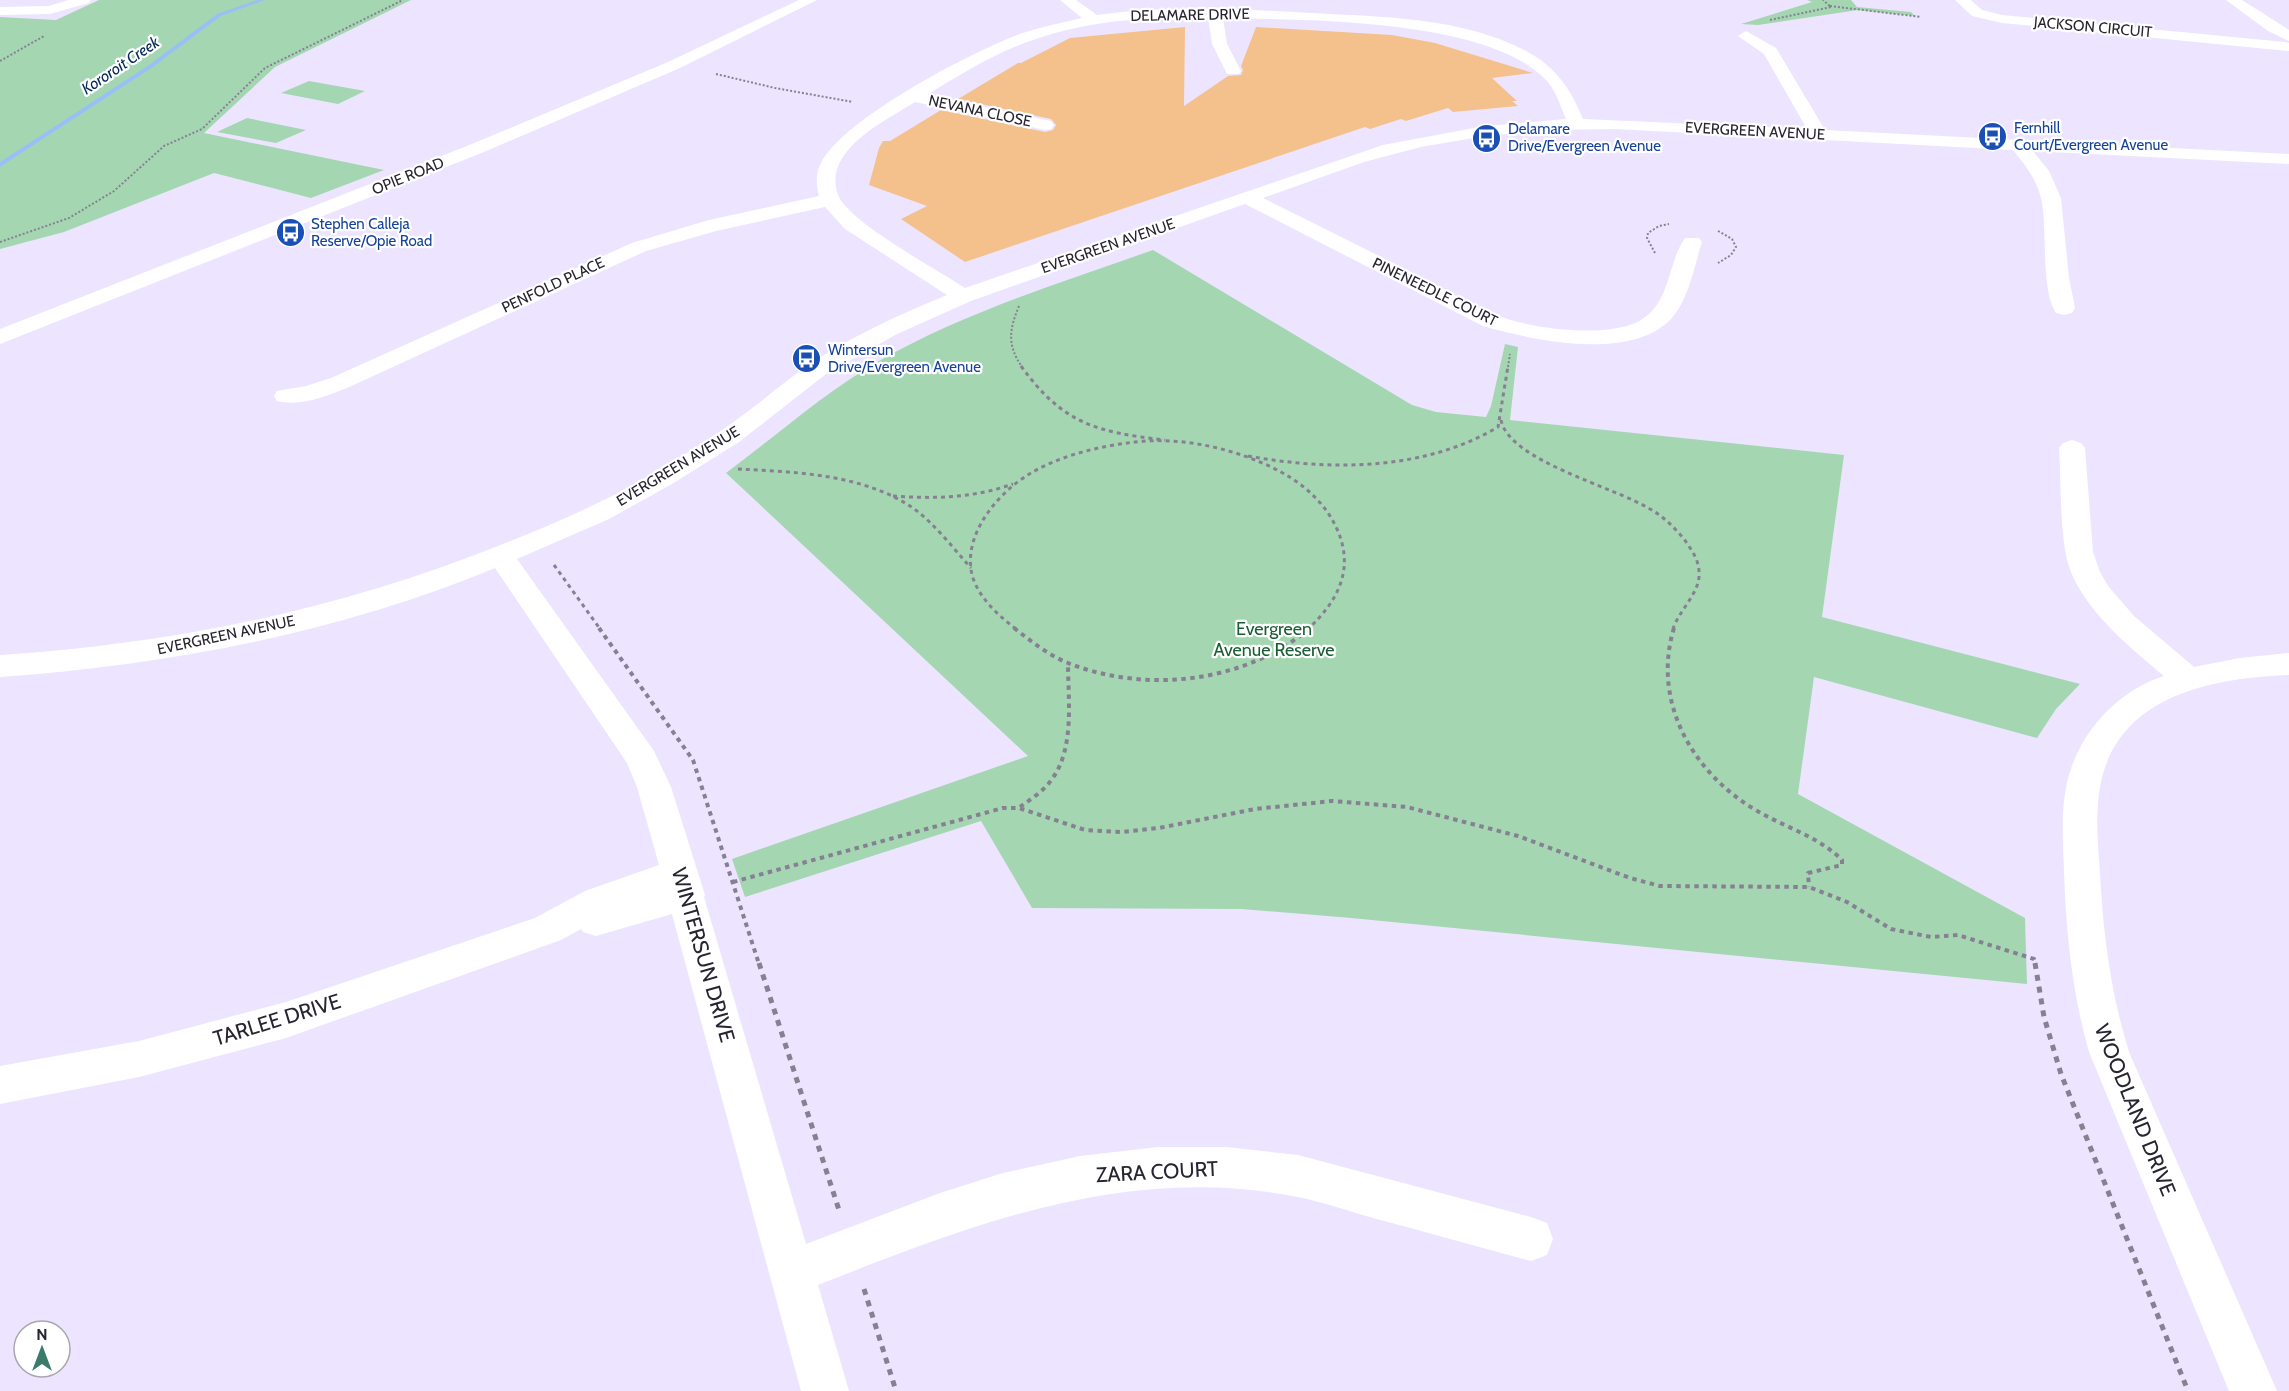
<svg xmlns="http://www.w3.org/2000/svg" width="2289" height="1391" viewBox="0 0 2289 1391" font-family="Cabin,sans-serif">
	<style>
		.green { fill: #a4d7b1 }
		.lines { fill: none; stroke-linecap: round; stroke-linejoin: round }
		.stream { fill: #98c0f7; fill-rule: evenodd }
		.building { fill: #f4c18d }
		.path-far3 { stroke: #868093; stroke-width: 2; stroke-dasharray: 2 2; stroke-linecap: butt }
		.path-far2 { stroke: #868093; stroke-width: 3; stroke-dasharray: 4 4; stroke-linecap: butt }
		.path-far1 { stroke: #868093; stroke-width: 4; stroke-dasharray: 4.5 4.5; stroke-linecap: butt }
		.path { stroke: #868093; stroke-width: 5; stroke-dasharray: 6 6; stroke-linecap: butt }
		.street { fill: #fff; fill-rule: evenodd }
		.labels { text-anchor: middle; stroke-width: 4.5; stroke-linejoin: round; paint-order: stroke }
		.far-street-label { font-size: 15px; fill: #282430; stroke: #fff }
		.far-transit-label { font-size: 15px; fill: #164399; stroke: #fff; text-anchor: start }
		.far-water-label { font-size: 16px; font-style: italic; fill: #022857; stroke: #fff }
		.park-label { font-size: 18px; fill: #1b5e34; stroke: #fff }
		.near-street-label { font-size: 21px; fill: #282430; stroke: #fff }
	</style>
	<rect width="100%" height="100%" fill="#ede5ff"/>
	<!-- green -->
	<g class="green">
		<path d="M99,0H411L275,67L204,133L384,170L311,198L214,173L64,232L0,249V17L56,20Z"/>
		<path d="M1807,0H1851L1857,7L1911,12L1915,16L1858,10L1758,25L1741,24L1812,2Z"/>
		<path d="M309,81L365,91L338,104L281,93Z"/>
		<path d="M247,118L306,130L276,143L217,132Z"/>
		<path d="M1153,250L1412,405L1436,412L1486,417L1491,406L1505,344L1518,347L1510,420L1844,455L1822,617L2080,684L2056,709L2037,738L1814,677L1798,794L2025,918L2027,984L1351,918L1241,909L1032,908L981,821L745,897L732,859L1028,756L726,473C776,436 825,392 879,361C965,312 1060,283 1153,250Z"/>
	</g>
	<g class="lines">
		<!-- stream -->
		<path class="stream" d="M257,0H265L221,16L153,67L0,167V162L149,65L217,14Z"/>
	</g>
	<!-- building -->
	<path class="building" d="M1185,27L1184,106L1228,76L1241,75L1243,70L1241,66L1256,27L1392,35L1435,43L1533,73L1492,78L1517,101H1512L1518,106L1453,112L1448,108L1406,121L1401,119L1370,129L1365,127L965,262L901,219L927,206L869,185L879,148L883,141H890L941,110L1045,132L1053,130L1056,125L1051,119L958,99L1018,63H1021L1070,38Z"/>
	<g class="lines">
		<!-- path-far3 -->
		<g class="path-far3">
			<path d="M1830,6L1921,17"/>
			<path d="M1770,20L1831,7L1823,0"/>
			<path d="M0,61L44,36"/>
			<path d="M716,74L775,88L853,102"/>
			<path d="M1718,231L1732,239L1736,247L1731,255L1718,263"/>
			<path d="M0,242L69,218L114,191L164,146L202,129L265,68L403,0"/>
			<path d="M1655,253L1647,238L1648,233L1659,226L1669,224"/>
			<path d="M1019,306C1009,330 1007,345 1022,367"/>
			<path d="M1508,367L1510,354"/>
		</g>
		<!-- path-far2 -->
		<g class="path-far2">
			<path d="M1021,366C1063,424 1096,432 1165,440"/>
			<path d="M1501,420C1509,461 1615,487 1650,509C1664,517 1674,527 1684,539C1691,549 1699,560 1699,572C1701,592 1679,610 1673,629"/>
			<path d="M1248,456C1330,471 1424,471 1498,427L1508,366"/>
			<path d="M738,469C796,472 863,474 913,508C935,524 953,548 971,568"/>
			<path d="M893,496C934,499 974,498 1013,484"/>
			<path d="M554,565L600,629"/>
			<path d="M1016,629C999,616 980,599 973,578C960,537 998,492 1031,473C1062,455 1100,446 1135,442C1176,437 1222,446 1260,462C1292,475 1322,496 1337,529C1355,569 1338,601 1308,629"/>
		</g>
		<!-- path-far1 -->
		<g class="path-far1">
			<path d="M599,628L693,760L759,964"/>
			<path d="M1014,628C1031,641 1048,655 1068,663C1146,694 1245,683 1310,628"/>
			<path d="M1674,628C1651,703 1694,775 1759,812C1787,828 1819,837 1842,860V865L1808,873L1809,887"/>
			<path d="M1020,807C1031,799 1044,791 1052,779C1075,748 1068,699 1068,663"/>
			<path d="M733,882L1003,808H1019L1085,830L1121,832L1159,828L1255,809L1332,801L1407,807L1518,836L1630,878L1660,886L1809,887L1847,902L1891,929L1931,937L1958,935L2034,959L2035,964"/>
		</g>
		<!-- path -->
		<g class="path">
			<path d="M759,963L839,1210"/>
			<path d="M2035,963L2044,1017L2061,1074L2188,1391"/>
			<path d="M864,1289L896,1391"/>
		</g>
		<!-- street -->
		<g class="street">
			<path d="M69,0H91L89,3L50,14L0,15V7L49,6Z"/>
			<path d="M799,0H817L680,68L484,152L0,344V329L472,144L668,62Z"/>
			<path d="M1060,0H1076L1097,15C1168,5 1240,9 1311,13C1382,17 1462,17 1526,51C1555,66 1571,89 1583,119L1807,129L1764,54L1738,36L1746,31L1776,48L1825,130L2289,154V164L2033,151L2049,171L2061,198L2069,278L2075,308L2072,313L2064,315L2056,313C2040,289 2048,226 2041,198C2036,178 2025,165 2013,150L1615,129L1550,130L1485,136L1421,147L1364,162L1263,198C1316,224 1369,251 1421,277C1447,290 1472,306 1499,316C1531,329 1610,339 1641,320C1671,302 1667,264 1685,238H1699L1702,242C1694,267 1689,299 1671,319C1630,362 1532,340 1483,326L1245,204L971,301L897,334L826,374L739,442L672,484L609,519L517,559L654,751L671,787L705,895L704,897L806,1244L940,1193L1003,1173L1080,1156L1158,1147H1226L1298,1155L1531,1217L1547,1223L1553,1239L1547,1255L1531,1261C1478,1247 1426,1232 1373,1218C1348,1211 1323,1202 1298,1197C1127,1163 973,1224 818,1285L849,1391H801L672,914L596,936L583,932L581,929L561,940L286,1038L139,1077L0,1104V1066L139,1041L286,1002L535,918L585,891L659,865L637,787L627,763L495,568C338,633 169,665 0,677V655C171,644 338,610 498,546C547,527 596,506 643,479C677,460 711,439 743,415C765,399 786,380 809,365C851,336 899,315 947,295L845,229L825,207L716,231L646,251L347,388C326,396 301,407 277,401L274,396L277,391L306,386L331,378L632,243L709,220L819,196C816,184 815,173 822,161C847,117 971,52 1020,34C1040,27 1061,23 1082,18ZM1208,17L1212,44L1227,74H1239L1241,71L1227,44L1223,18C1306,20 1485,18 1545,79C1556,90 1560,105 1566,119L1485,126L1383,145L965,288C938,270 851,223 839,197C834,186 834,173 840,162C855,134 890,118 915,102L1045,130L1051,129L1054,125L1051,121L927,95C961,74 995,53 1033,40C1089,20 1149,17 1208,17Z"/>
			<path d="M1955,0H1971L1982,10L2002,15L2285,42L2289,43V51L2002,23L1972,16Z"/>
			<path d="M2226,0H2242L2289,30V41L2268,31Z"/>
			<path d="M2072,440L2081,443L2085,448L2093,552L2100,572L2108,586L2134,616L2194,667L2240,658L2289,653V675C2211,678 2116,696 2100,787C2095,816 2098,845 2100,873C2103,934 2111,994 2129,1052L2277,1391H2229L2089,1052C2072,992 2066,932 2064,871C2063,839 2060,806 2069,775C2082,730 2119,690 2164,676C2127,645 2072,601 2065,550C2060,517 2061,482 2059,448L2063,443Z"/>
		</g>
	</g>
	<!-- icons -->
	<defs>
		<symbol id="bus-disc" viewBox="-11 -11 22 22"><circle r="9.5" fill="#1a4fb4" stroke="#fff"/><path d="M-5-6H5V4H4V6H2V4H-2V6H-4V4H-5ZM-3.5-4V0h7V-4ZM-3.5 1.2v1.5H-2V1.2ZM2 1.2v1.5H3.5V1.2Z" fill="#fff"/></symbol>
	</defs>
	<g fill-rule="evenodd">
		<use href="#bus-disc" x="1976" y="120" width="33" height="33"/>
		<use href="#bus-disc" x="1470" y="122" width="33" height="33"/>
		<use href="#bus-disc" x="274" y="216" width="33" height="33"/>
		<use href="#bus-disc" x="790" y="342" width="33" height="33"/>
	</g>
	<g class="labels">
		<!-- far-street labels -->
		<g class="far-street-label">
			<text transform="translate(1190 15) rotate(-1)" y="5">DELAMARE DRIVE</text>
			<text transform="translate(2093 27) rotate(5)" y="5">JACKSON CIRCUIT</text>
			<text transform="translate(980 111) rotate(12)" y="5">NEVANA CLOSE</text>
			<text transform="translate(1755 131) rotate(3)" y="5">EVERGREEN AVENUE</text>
			<text transform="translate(408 176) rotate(-22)" y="5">OPIE ROAD</text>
			<text transform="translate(1108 246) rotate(-19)" y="5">EVERGREEN AVENUE</text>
			<text transform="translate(553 285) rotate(-25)" y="5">PENFOLD PLACE</text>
			<text transform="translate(1435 292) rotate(26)" y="5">PINENEEDLE COURT</text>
			<text transform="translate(678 466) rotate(-31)" y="5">EVERGREEN AVENUE</text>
			<text transform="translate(226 635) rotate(-12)" y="5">EVERGREEN AVENUE</text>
		</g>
		<!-- far-transit labels -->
		<g class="far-transit-label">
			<text x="2014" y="133">Fernhill<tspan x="2014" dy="17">Court/Evergreen Avenue</tspan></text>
			<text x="1508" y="134">Delamare<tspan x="1508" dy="17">Drive/Evergreen Avenue</tspan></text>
			<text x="311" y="229">Stephen Calleja<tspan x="311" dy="17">Reserve/Opie Road</tspan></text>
			<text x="828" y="355">Wintersun<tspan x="828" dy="17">Drive/Evergreen Avenue</tspan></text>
		</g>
		<!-- far-water labels -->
		<g class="far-water-label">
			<text transform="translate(120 65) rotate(-34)" y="6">Kororoit Creek</text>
		</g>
		<!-- park labels -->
		<g class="park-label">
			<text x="1274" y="635">Evergreen<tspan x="1274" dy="21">Avenue Reserve</tspan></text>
		</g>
		<!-- near-street labels -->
		<g class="near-street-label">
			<text transform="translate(703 955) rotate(74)" y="7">WINTERSUN DRIVE</text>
			<text transform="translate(277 1020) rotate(-17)" y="7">TARLEE DRIVE</text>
			<text transform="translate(2135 1110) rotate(68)" y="7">WOODLAND DRIVE</text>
			<text transform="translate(1157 1172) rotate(-3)" y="7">ZARA COURT</text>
		</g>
	</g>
	<!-- north arrow -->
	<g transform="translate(42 1349)"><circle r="28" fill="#ffffff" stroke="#a9a7ac" stroke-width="1.5"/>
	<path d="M0-4.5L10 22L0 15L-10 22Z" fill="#3a7b6b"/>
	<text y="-9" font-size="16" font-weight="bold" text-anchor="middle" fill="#282430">N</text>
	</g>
</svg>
